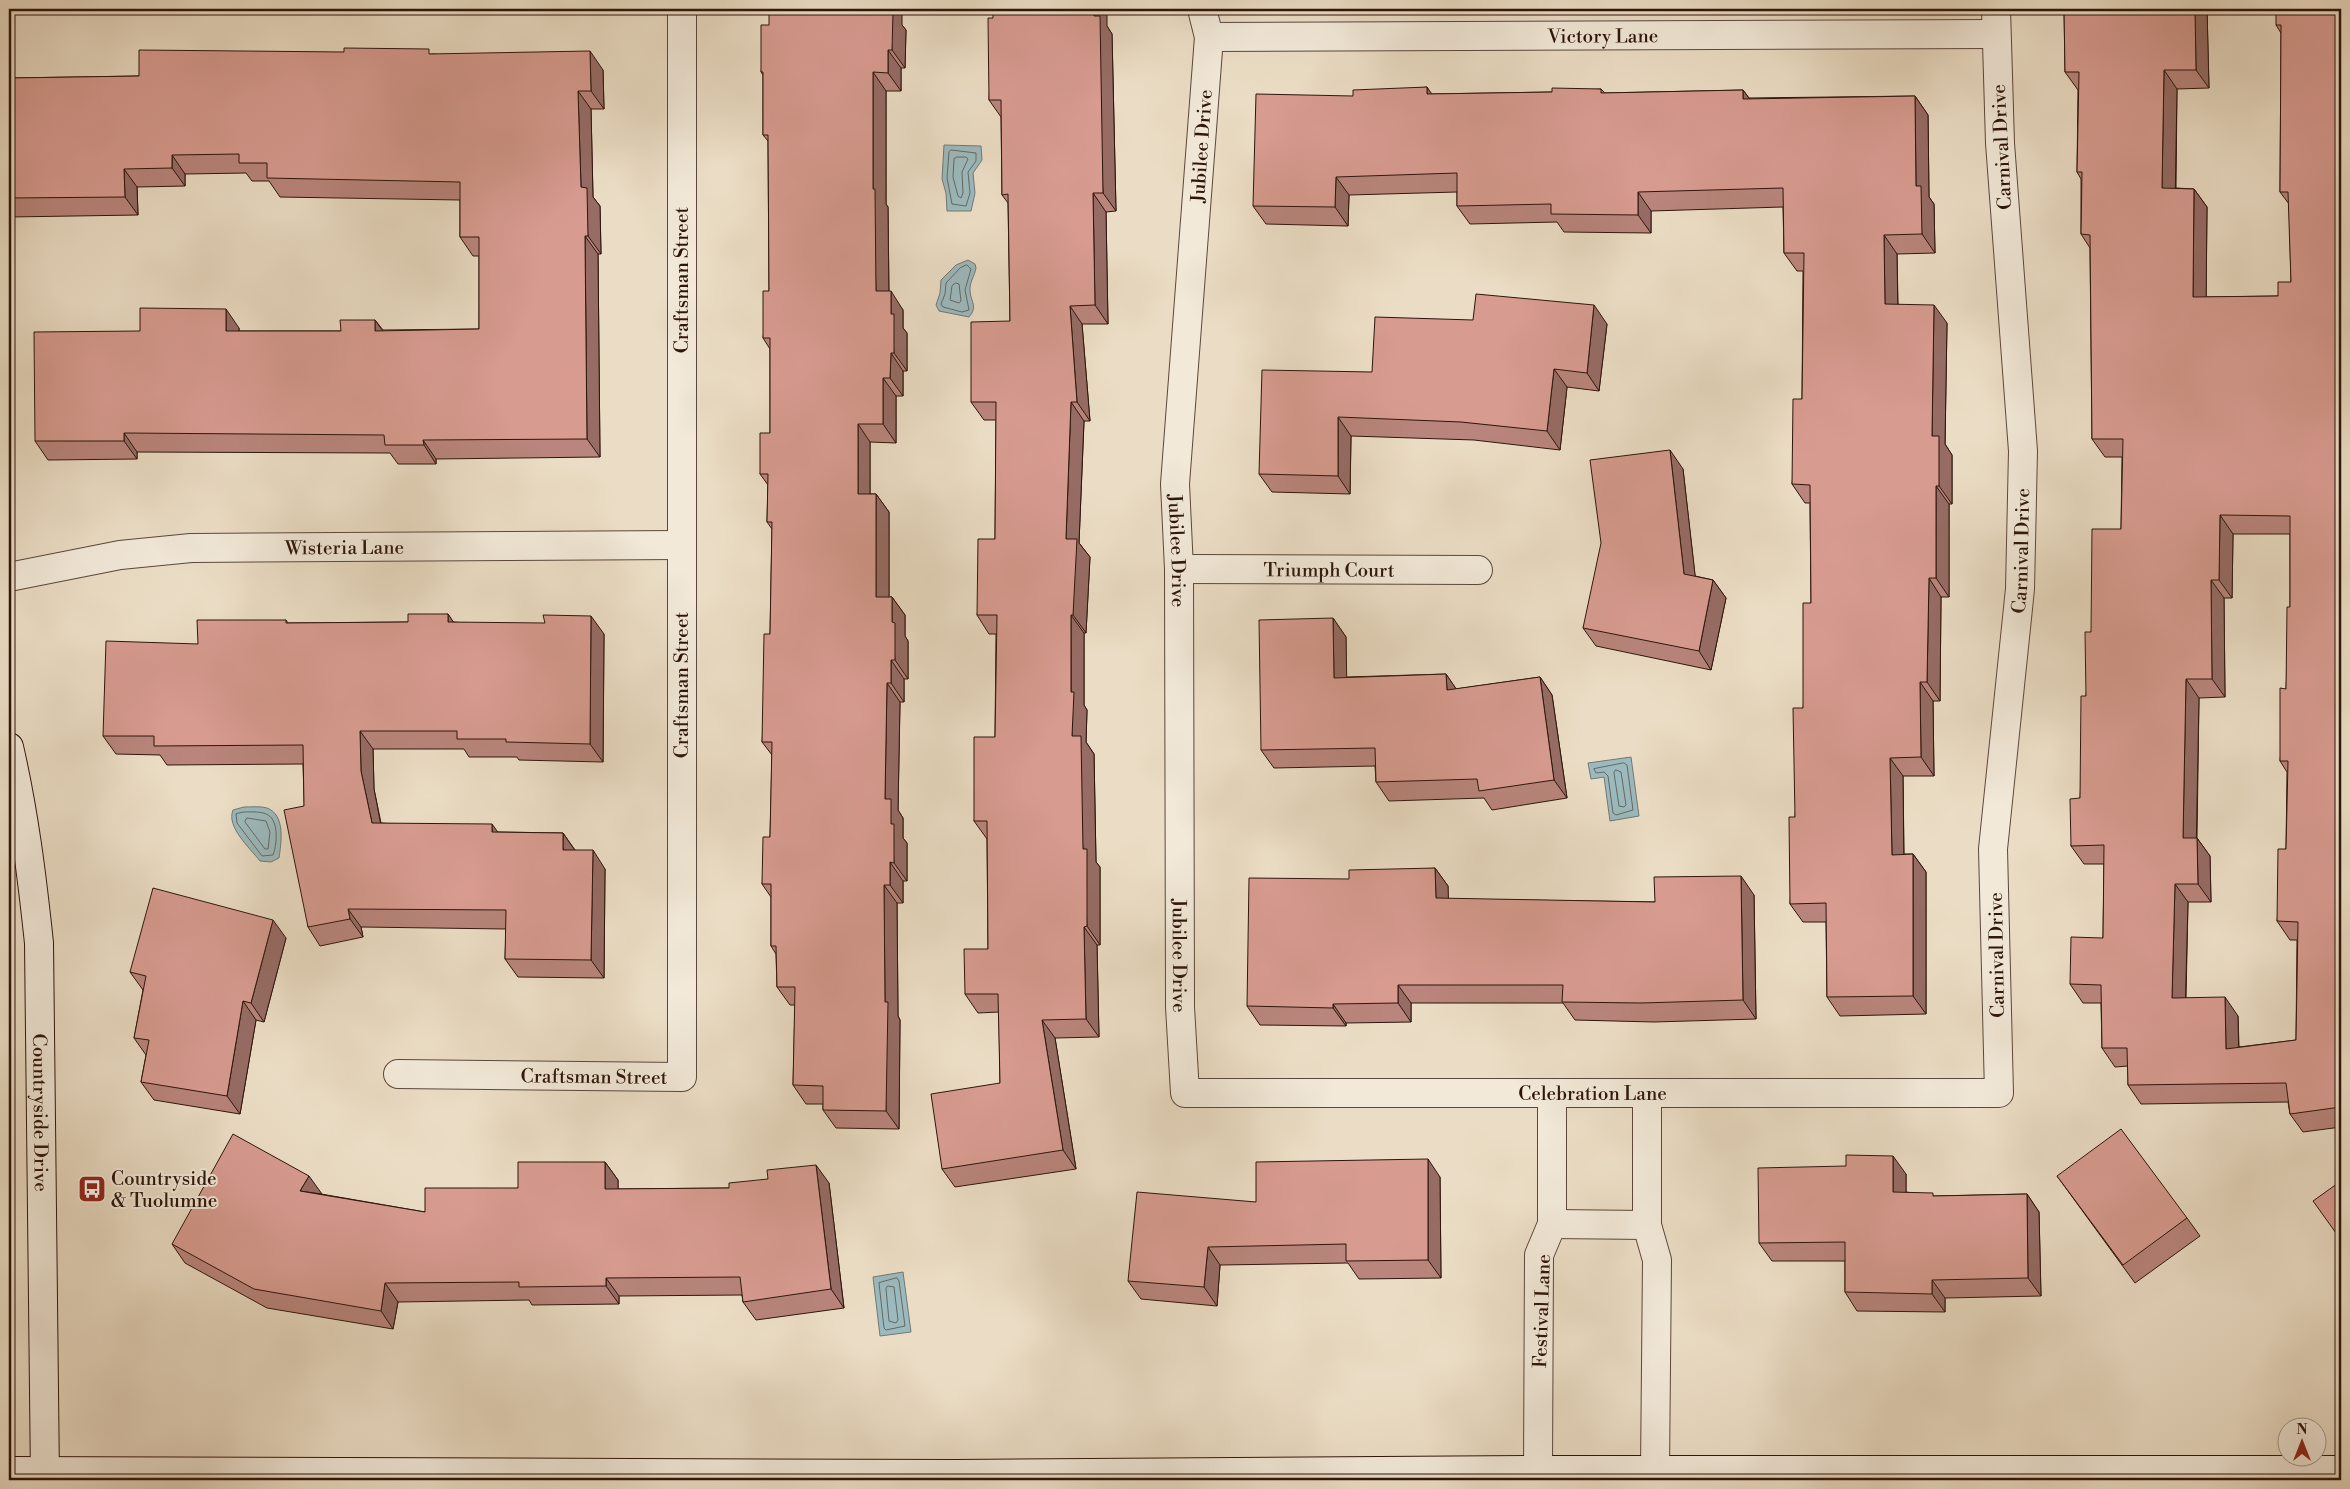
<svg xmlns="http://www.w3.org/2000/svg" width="2350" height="1489" viewBox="0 0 2350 1489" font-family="'Libre Bodoni',serif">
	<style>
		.water { fill: #9cbabe; stroke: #707876 }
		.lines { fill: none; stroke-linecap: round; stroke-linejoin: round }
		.shore { stroke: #646864; stroke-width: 1 }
		.street-casing { stroke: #5c473a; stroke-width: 30 }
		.secondary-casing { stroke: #2d150b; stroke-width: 30 }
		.street { stroke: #f2e9d9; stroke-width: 28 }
		.secondary { stroke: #f2e9d9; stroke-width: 28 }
		.wall { fill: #b9857c; stroke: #2d150b; fill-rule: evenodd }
		.shaded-wall { fill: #966c65; stroke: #2d150b }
		.building { fill: #d79b90; stroke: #2d150b; fill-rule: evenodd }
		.labels { text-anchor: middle; stroke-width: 4; stroke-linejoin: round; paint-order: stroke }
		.street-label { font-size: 19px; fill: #2d150b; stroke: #f2e9d9 }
		.poi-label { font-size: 19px; fill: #2d150b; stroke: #f2e9d9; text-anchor: start }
	</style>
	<rect width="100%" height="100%" fill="#ebddc5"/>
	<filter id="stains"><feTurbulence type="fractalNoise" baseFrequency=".004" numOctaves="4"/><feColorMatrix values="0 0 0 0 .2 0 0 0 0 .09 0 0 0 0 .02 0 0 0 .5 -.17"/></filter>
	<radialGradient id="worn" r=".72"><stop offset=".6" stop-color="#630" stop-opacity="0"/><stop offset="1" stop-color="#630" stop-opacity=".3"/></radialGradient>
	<!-- water -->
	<g class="water">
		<path d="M944,145L981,146L982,160L973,173L975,193L971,211H947L946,193L942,179Z"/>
		<path d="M968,260L975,264L976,268C975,275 969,283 970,291C971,302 978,307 969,317L939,311L936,305L940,293L941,280L956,265Z"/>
		<path d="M1631,757L1639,816L1610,821L1604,777L1591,779L1588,763Z"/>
		<path d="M244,807C251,807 261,806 267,808C286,815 281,844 279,858L271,862L260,861C250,848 226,827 233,810Z"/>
		<path d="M903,1272L911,1332L880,1336L873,1277Z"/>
	</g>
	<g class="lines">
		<!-- shore -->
		<g class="shore">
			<path d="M951,150L976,153V161L968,172L970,193L966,206L952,204L947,178L949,152Z"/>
			<path d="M957,157H966L968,159L962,172L963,193L961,198L958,196L953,177L954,159Z"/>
			<path d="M967,265L971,269L965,290L969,310L962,312L943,307L941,304L945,294L946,283L960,268Z"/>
			<path d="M956,283L959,284L961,301L959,303L950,300L952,286Z"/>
			<path d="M1624,763L1627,765L1633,810L1616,815L1613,813L1608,776L1604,772L1596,773L1594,769Z"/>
			<path d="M1616,770L1621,772L1626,805L1624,807L1619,806L1614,773Z"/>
			<path d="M244,812C251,812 262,811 268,815C279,821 277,845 273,855L262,856L237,823L236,814Z"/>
			<path d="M247,818L266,821L270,832L268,849H265L245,822Z"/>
			<path d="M897,1278L899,1281L905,1326L886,1330L884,1328L879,1283Z"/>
			<path d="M888,1286L894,1287L898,1320L896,1323L889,1321L886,1289Z"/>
		</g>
		<defs>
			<g id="street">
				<path id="s1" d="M1202,9L1209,37L1175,484L1179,569L1180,1007L1185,1093H1999L1993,849L2020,589L2023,451L2000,143L1996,9"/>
				<path id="s2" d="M1209,37L1995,34"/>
				<path id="s3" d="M1179,569L1478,570"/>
				<path id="s4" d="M9,577L120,555L191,548L681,545"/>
				<path id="s5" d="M398,1074L682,1077V9"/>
				<path d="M1647,1093V1225L1657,1260L1655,1470"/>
				<path d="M1552,1224L1647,1225"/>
				<path d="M1538,1470L1539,1255L1552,1224V1093"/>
			</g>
			<g id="secondary">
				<path id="s6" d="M9,747C24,812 32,877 39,943L45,1480"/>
				<path d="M9,1471L956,1474L1538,1470H2341"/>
			</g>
		</defs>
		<!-- street casing -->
		<use href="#street" class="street-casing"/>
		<!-- secondary casing -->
		<use href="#secondary" class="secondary-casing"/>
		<!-- street -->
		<use href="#street" class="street"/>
		<!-- secondary -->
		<use href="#secondary" class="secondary"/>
	</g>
	<!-- wall -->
	<g class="wall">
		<path d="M2064,9H2207L2209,88L2177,89L2176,188L2194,189L2207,207L2206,297L2278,296L2291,282L2289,204L2280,192L2281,33L2276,25L2341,9V1127L2303,1132L2290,1114L2288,1102L2141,1104L2128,1085V1066L2115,1067L2102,1048L2101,1003H2083L2070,984L2103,938L2104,864H2084L2071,846L2080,798L2086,696L2091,632L2121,529L2122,457H2105L2092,439L2090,248L2081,234V179L2077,172L2078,90L2065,72ZM2233,534H2290V607L2286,689L2280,761L2287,772L2286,849L2277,921L2290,940H2297L2296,1040L2239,1047L2238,1016L2186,998L2188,902H2211L2210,856L2197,838L2199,698L2225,697L2224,598H2232Z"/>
		<path d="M993,18L1107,26L1112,34L1116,211L1106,212L1108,324H1082L1090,421H1084L1079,543L1090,557L1086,633H1084V705L1087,710L1086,742L1094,754L1096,862L1100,867V945H1097L1099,1037L1055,1038L1076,1169L955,1187L942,1169L1000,1083L999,1012L978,1013L965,994L988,949L987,839L974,821L995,737L996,634H989L977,615L995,539L996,420H984L971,402L1010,321L1008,203L1002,195L1001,117L989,100Z"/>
		<path d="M769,25H902L906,30L905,68H901V91H886V204L888,207L889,291L903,310V328L907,333V371H903V396H896V443L870,442V494H876L889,512V597H892L905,615V636L908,641V679H904V702H900L898,810L903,818V838L907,843V881H903V903H897L898,1016L900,1020L899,1129L836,1128L823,1110V1104H806L793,1085L795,1005H790L777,987L776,954L771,946V897L762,884L770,837L772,755L762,742L770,634L772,529L767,522L768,485L760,474L770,433V349L763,338L769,291L768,141L763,135V75L761,72Z"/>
		<path d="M433,54L603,70L604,109H591L593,197L600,206L601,254H598L600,457L436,459V464H398L390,453L137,452V459L48,460L35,441L140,331L239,328V331H341L375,320L383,330L479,329V256H473L460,237V200L280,197L269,181H252L246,173L185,174V186L137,187L138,215L9,217V78L139,76Z"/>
		<path d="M1427,87L1431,94L1552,92L1601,89L1605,93L1743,90L1749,98L1915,96L1928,115L1929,197L1934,204L1935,253L1897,254L1898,304L1947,323L1945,444L1952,455V504H1949V597H1941L1940,701H1933L1934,776H1903L1904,854H1913L1926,872V1014L1840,1016L1827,997L1826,922H1803L1790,904L1795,817L1811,603L1810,503H1805L1792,484L1802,399L1803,271H1797L1784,253L1783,207L1651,211V233L1564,232L1557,222L1470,224L1457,206V192L1349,195L1348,226L1266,224L1253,206L1353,96Z"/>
		<path d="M1607,324L1599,391L1567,387L1560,450L1474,440L1351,436L1350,494L1272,492L1259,474L1372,372Z"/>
		<path d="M1683,469L1695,576L1713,580L1726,598L1711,670L1596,646L1583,628Z"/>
		<path d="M448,614L453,622L604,634L603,762L519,760L517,757H469L464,749H373L374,789L381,823L499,832L563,833L575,850L605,869L604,978L518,977L505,959L506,929L361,927L363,937L320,946L308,927L303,764L167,765L160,755L116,754L103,736L198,644L286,620L288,623L408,622Z"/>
		<path d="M1333,618L1346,637V677L1446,674L1456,689L1540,677L1552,695L1567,798L1492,810L1484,798L1389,801L1376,782L1375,766L1274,768L1261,750Z"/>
		<path d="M1435,868L1448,886V899L1655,902L1754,895L1756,1019L1654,1022L1575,1020L1563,1003H1411V1022L1346,1023V1026L1260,1025L1247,1006L1349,879Z"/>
		<path d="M286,938L264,1022L256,1020L240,1114L154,1100L141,1082L146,1055L134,1038L143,990L130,972Z"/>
		<path d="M605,1162L618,1180V1189L729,1188L829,1183L844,1308L756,1320L743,1302L742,1295L619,1296V1304L532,1305L529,1300L398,1302L393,1329L267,1308L185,1263L172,1244L321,1194L425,1212L518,1188Z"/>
		<path d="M1906,1174V1192L1935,1196L2027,1194L2039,1212L2041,1296L1945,1298V1312L1857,1311L1845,1292V1261H1772L1759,1243Z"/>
		<path d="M2057,1176L2187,1218L2200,1236L2135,1283Z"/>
		<path d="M1440,1177L1441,1278L1359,1279L1348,1263L1220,1265L1217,1306L1141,1299L1128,1281L1256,1202Z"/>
	</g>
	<!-- shaded-wall -->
	<g class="shaded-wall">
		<path d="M889,9H902V25L906,30L905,68L892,50Z"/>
		<path d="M1094,9H1107V26L1112,34L1116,211L1103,193Z"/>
		<path d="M2195,9H2207L2209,88L2196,70Z"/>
		<path d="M888,50L901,68V91L888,73Z"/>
		<path d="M590,51L603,70L604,109L591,91Z"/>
		<path d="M2164,70L2177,89L2175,207L2162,188Z"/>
		<path d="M873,72L886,91V204L888,207L889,310L876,291L873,189Z"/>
		<path d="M1427,87L1440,106L1427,94Z"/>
		<path d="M1743,90L1756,108L1743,99Z"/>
		<path d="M578,91L591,109L593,197L600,206L601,254L588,236L581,187Z"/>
		<path d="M1915,96L1928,115L1929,197L1934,204L1935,253L1922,234L1916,186Z"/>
		<path d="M172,155L185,174V186L172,168Z"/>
		<path d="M124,169L137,187L138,215L125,197Z"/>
		<path d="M1336,177L1349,195L1348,226L1335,207Z"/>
		<path d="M2194,189L2207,207L2206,315L2193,297Z"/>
		<path d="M1638,192L1651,211V233L1638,215Z"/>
		<path d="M1093,193L1106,212L1108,324L1095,305Z"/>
		<path d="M1884,235L1897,254L1898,322L1885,304Z"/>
		<path d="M585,236L598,254L600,457L587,439Z"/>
		<path d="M891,291L903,310V328L907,333V371L894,353L891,314Z"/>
		<path d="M1594,305L1607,324L1599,391L1587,373Z"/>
		<path d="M1934,305L1947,323L1945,444L1952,455V504L1939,486L1932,436Z"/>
		<path d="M1070,306L1082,324L1090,421L1077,402Z"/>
		<path d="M226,309L239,328V350L226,331Z"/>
		<path d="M375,320L388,338L375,331Z"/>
		<path d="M891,353L903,371V396L890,378Z"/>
		<path d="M1554,369L1567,387L1560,450L1547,431Z"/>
		<path d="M883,378L896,396V443L883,424Z"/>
		<path d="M1071,402L1084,421L1079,543L1090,557L1086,633L1073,615L1066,539Z"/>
		<path d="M1338,417L1351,436L1350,494L1338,476Z"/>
		<path d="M858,424L870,442V512L858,494Z"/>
		<path d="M124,433L137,452V459L124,441Z"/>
		<path d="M423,440L436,459V464L424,445Z"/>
		<path d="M1670,450L1683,469L1697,592L1684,574Z"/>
		<path d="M1936,486L1949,504V597L1936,578Z"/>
		<path d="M876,494L889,512V615L876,597Z"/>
		<path d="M2220,515L2233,534L2232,598L2219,580Z"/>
		<path d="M1929,578L1941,597L1940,701L1927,682Z"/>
		<path d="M1713,580L1726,598L1711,670L1699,651Z"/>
		<path d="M2211,580L2224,598L2225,697L2212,679Z"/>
		<path d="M892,597L905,615V636L908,641V679L895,660L892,622Z"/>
		<path d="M448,614L461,633L448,622Z"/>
		<path d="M1071,615L1084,633V705L1087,710L1086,742L1094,754L1096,862L1100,867V945L1087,926L1083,849L1072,736L1071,692Z"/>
		<path d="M591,616L604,634L603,762L590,744Z"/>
		<path d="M1333,618L1346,637L1347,696L1334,678Z"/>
		<path d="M891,660L904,679V702L891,683Z"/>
		<path d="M1446,674L1459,693L1447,690Z"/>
		<path d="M1540,677L1552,695L1567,798L1554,780Z"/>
		<path d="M2186,679L2199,698L2196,857L2183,838Z"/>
		<path d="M1920,682L1933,701L1934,776L1921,757Z"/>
		<path d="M887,683L900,702L898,810L903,818V838L907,843V881L894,863L891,824L885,799Z"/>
		<path d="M360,731L373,749L374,789L384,841L372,823L361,771Z"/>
		<path d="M1890,758L1903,776L1904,873L1892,855Z"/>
		<path d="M492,824L505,842L492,832Z"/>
		<path d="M563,833L576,852L563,850Z"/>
		<path d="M2197,838L2210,856L2211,902L2198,884Z"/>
		<path d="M593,850L605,869L604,978L591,960Z"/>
		<path d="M1913,854L1926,872V1014L1913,996Z"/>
		<path d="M890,862L903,881V903L890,885Z"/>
		<path d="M1435,868L1448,886L1449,917L1436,898Z"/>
		<path d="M1741,876L1754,895L1756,1019L1743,1000Z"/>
		<path d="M2175,884L2188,902L2185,1017L2172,998Z"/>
		<path d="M884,885L897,903L898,1016L900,1020L899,1129L886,1111Z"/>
		<path d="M348,909L361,927L363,937L350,919Z"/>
		<path d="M273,920L286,938L264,1022L251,1003Z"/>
		<path d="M1084,927L1097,945L1099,1037L1086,1019Z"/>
		<path d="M1398,985L1411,1003V1022L1398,1003Z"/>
		<path d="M2225,997L2238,1016L2239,1067L2226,1049Z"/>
		<path d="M243,1001L256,1020L240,1114L227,1096Z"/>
		<path d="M1333,1004L1346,1023V1026L1333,1008Z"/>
		<path d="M1042,1020L1055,1038L1076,1169L1063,1150Z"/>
		<path d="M1893,1156L1906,1174V1210L1893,1192Z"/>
		<path d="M1428,1159L1440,1177L1441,1278L1428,1260Z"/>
		<path d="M605,1162L618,1180V1207L605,1189Z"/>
		<path d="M816,1165L829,1183L844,1308L831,1289Z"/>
		<path d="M309,1176L322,1194L300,1191Z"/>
		<path d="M2027,1194L2039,1212L2041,1296L2028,1278Z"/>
		<path d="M1208,1247L1220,1265L1217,1306L1204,1287Z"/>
		<path d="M606,1278L619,1296V1304L606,1286Z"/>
		<path d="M1932,1280L1945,1298V1312L1932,1294Z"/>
		<path d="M385,1283L398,1302L393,1329L381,1311Z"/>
	</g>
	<!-- building -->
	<g class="building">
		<path d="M769,9H889V12H893L892,50H888V73L873,72V189H875L876,291H891V314H894V353H891L890,378H883V424H858V494H876V597H892V622L895,623V660H891V683H887L885,799H891V824H894V863L890,862V885H884L885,1002H888L886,1111L823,1110V1086L793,1085L795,987H777L776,946H771V884H762L763,837H770L772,742H762L764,634H770L772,522H767L768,474H760V433H770V338H763V291H769L768,135H763V72H761V25H769Z"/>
		<path d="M993,9H1094V16H1100L1103,193H1093L1095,305L1070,306L1077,402H1071L1066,539H1077L1073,615H1071V692H1074L1072,736H1081L1083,849H1087V926L1084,927L1086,1019L1042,1020L1063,1150L942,1169L931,1094L1000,1083L998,994H965L964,949H988L987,821H974V737H995L997,615H977L978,539H995L996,402H971V322L1010,321L1008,194L1002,195L1001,100H989L988,18H993Z"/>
		<path d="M2064,9H2195L2196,70H2164L2162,188L2194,189L2193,297L2278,296V282H2291L2288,192H2280L2281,25H2276V9H2341V1107L2290,1114L2286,1083L2128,1085L2127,1048H2102L2101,985L2070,984L2071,937L2103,938L2104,845L2071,846L2070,799L2080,798L2081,696H2086L2085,632H2091L2092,529H2121L2123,439H2092L2090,235L2081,234L2082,172H2077L2079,72H2065ZM2220,515L2290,516V607H2287L2286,689L2280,688V761H2288L2286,849H2278L2277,921L2298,922L2296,1040L2226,1049L2225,997L2172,998L2175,884H2198L2197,838H2183L2186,679H2212L2211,580H2219Z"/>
		<path d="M344,48L429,49V54L590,51L591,91H578L581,187L587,188L588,236H585L587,439L423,440L424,445H385L384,435L124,433V441H35L34,332L140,331V308L226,309V331H341L340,320H375V331L479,329V237H460V182L267,178V163H239V154L172,155V168L124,169L125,197L9,198V78L139,76V50L344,52Z"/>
		<path d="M1427,87V94L1552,92V88L1601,89V93L1743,90V99L1915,96L1916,186H1921L1922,234L1884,235L1885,304L1934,305L1932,436H1939V486H1936V578H1929L1927,682H1920L1921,757L1890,758L1892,855L1913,854V996L1827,997L1826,903L1790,904L1789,817H1795L1793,708H1803V603H1811L1810,485L1792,484L1793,399H1802L1804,253H1784L1783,188L1638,192V215L1551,214V204L1457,206V173L1336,177L1335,207L1253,206L1256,94L1353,96V90Z"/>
		<path d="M1476,294L1594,305L1587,373L1554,369L1547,431L1461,422L1338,417V476L1259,474L1262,370L1372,372L1375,317L1473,320Z"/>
		<path d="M1670,450L1684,574L1713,580L1699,651L1583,628L1601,543L1590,460Z"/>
		<path d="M408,614H448V622L545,623L543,615L591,616L590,744L506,742V739H457V731H360L361,771L372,823L492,824V832L563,833V850H593L591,960L505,959L506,910L348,909L350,919L308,927L284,810L304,806L303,745L154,746V736H103L106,641L198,644L197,620H286V623L408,622Z"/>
		<path d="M1333,618L1334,678L1446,674L1447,690L1540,677L1554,780L1479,791L1477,779L1376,782L1375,748L1261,750L1259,620Z"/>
		<path d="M1435,868L1436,898L1655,902L1654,877L1741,876L1743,1000L1641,1003L1562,1002L1563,985H1398V1003L1333,1004V1008L1247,1006L1249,878L1349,879V870Z"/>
		<path d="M153,888L273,920L251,1003L243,1001L227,1096L141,1082L149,1040L134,1038L146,976L130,972Z"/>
		<path d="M2121,1129L2187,1218L2123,1265L2057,1176Z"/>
		<path d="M233,1134L309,1176L300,1191L425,1212V1188H518V1162H605V1189L729,1188V1183L768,1179L767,1170L816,1165L831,1289L743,1302L740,1277L606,1278V1286L519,1287V1282L385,1283L381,1311L254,1289L172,1244Z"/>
		<path d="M1846,1155L1893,1156V1192L1933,1193V1196L2027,1194L2028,1278L1932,1280V1294L1845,1292V1242L1759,1243L1758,1168L1846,1166Z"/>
		<path d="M1428,1159V1260L1346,1261V1244L1208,1247L1204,1287L1128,1281L1137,1192L1256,1202V1162Z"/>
		<path d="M2341,1181V1240L2313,1201Z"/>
	</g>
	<!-- icons -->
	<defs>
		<symbol id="bus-square" viewBox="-11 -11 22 22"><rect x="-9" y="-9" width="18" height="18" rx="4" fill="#8f2418" stroke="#f2e9d9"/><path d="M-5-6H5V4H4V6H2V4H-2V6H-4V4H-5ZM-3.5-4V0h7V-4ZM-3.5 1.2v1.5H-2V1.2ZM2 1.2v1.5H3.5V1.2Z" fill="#fff"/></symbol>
	</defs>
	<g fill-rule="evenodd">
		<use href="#bus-square" x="76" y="1173" width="32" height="32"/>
	</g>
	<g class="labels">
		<!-- street labels -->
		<g class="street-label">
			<text dy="7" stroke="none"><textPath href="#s2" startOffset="394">Victory Lane</textPath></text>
			<text transform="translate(1201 146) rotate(-86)" y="7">Jubilee Drive</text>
			<text transform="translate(2001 147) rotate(-93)" y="7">Carnival Drive</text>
			<text transform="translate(681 280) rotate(-90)" y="7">Craftsman Street</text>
			<text dy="7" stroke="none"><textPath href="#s4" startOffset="338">Wisteria Lane</textPath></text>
			<text dy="7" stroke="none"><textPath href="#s1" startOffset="544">Jubilee Drive</textPath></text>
			<text dy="7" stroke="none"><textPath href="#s1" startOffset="2444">Carnival Drive</textPath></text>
			<text dy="7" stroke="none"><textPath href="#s3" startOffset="150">Triumph Court</textPath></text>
			<text transform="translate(681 685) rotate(-90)" y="7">Craftsman Street</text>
			<text dy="7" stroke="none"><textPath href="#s1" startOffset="949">Jubilee Drive</textPath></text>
			<text transform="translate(1996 955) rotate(-91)" y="7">Carnival Drive</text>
			<text dy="7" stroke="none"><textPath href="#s5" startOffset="196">Craftsman Street</textPath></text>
			<text dy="7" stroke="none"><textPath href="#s1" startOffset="1494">Celebration Lane</textPath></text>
			<text dy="7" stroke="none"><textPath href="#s6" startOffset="368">Countryside Drive</textPath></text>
			<text transform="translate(1541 1311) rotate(-88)" y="7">Festival Lane</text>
		</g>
		<!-- poi labels -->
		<g class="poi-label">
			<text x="111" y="1185">Countryside<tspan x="111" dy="22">&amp; Tuolumne</tspan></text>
		</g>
	</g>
	<!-- margin -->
	<rect width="2350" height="1489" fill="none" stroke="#ebddc5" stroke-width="30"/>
	<rect x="10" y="10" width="2330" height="1469" fill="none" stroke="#2d150b" stroke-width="2.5"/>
	<rect x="15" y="15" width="2320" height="1459" fill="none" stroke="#2d150b"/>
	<!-- north arrow -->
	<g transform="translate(2302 1442)"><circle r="24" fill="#f2e9d9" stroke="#a39487"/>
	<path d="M0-4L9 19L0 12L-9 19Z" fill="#8f2418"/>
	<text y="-8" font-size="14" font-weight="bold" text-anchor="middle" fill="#2d150b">N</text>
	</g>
	<rect width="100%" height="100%" filter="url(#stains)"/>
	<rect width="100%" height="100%" fill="url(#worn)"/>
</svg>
